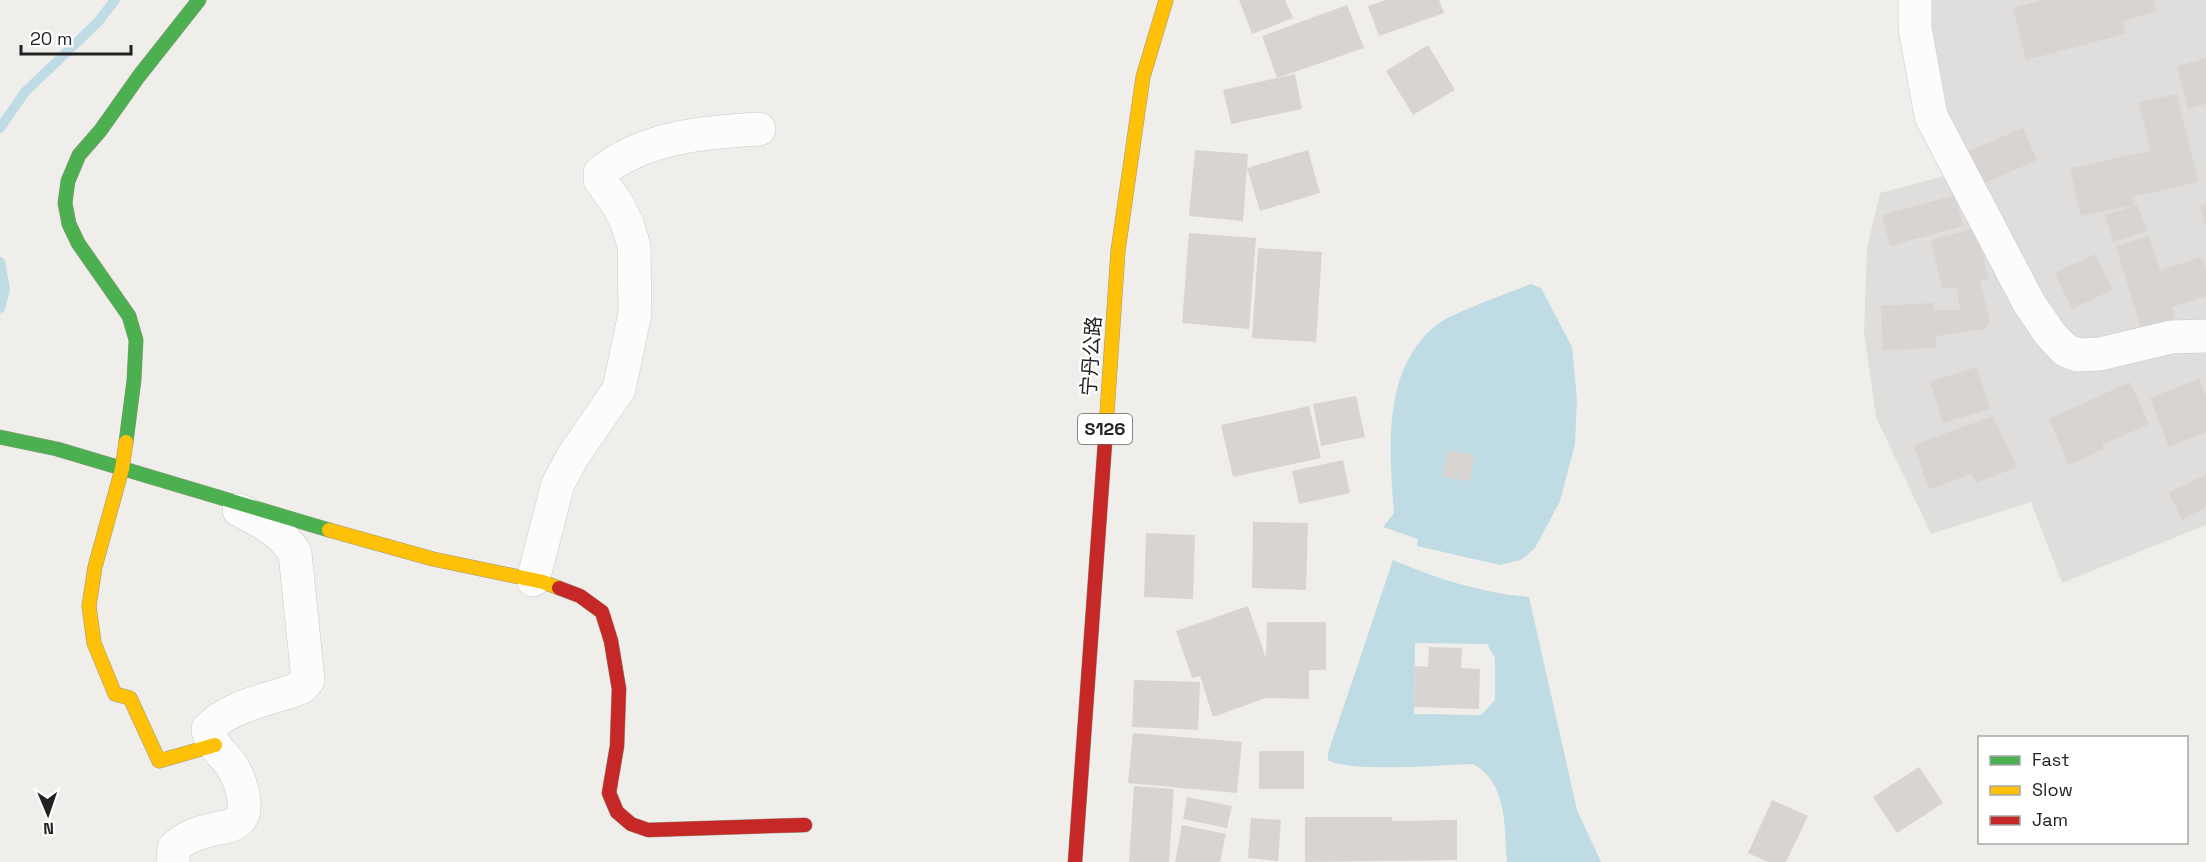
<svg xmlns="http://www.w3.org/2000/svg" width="2206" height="862" viewBox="0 0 2206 862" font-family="'Space Grotesk','Noto Sans SC',sans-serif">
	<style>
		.residential { fill: #dfdedc }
		.water { fill: #bfdbe3; fill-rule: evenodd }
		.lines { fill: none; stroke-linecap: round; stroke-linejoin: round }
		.stream { stroke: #bfdbe3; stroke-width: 10 }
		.building { fill: #d7d4d2 }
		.street-casing { stroke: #c9c8c7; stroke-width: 34 }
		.fast-casing { stroke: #999a82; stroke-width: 15 }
		.slow-casing { stroke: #999a82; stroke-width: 15 }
		.jam-casing { stroke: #999a82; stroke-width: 15 }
		.street { stroke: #fdfcfc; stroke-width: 33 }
		.fast { stroke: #4caf50; stroke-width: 14 }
		.slow { stroke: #ffc107; stroke-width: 14 }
		.jam { stroke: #c62828; stroke-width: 14 }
		.labels { text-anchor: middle; stroke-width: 4.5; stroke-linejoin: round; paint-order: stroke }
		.shield { fill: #fff; stroke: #646464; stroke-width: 1.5 }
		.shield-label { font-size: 18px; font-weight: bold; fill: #222 }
		.street-label { font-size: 20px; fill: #222; stroke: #fff }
	</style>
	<rect width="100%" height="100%" fill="#f0eeeb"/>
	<!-- residential -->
	<path class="residential" d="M1902,0H2206V525L2062,583L2031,502L1931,534L1876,417L1864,332L1867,248L1880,193L1944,176Z"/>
	<!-- water -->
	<g class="water">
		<path d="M1531,284L1541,288L1572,347L1577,399L1575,444L1560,501L1535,548L1521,560L1500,565L1417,546L1418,539L1383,527L1394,513C1389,449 1381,363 1442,321C1448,317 1456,314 1463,311C1485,301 1508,293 1531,284Z"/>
		<path d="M1393,560C1438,579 1481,593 1529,597L1577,810L1601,862H1507C1504,827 1508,783 1473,764C1443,765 1350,773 1328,760V753ZM1415,643L1487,644L1495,658V700L1481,715L1414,714Z"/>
	</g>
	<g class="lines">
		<!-- stream -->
		<g class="stream">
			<path d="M0,128L25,92L98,22L115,0"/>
			<path d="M0,262L5,289L0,308"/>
		</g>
	</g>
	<!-- building -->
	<g class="building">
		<path d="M1239,0H1285L1293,18L1252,34Z"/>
		<path d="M1385,0H1439L1444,13L1379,36L1368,6Z"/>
		<path d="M2042,0H2153L2156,11L2122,21L2125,34L2026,60L2013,8Z"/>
		<path d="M1347,5L1364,48L1277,78L1262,36Z"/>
		<path d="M1428,45L1455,90L1413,115L1386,71Z"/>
		<path d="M2206,58V104L2188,109L2177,66Z"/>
		<path d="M1295,74L1302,109L1231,124L1223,90Z"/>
		<path d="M2177,94L2198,182L2132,197L2134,205L2081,216L2070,168L2151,151L2139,102Z"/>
		<path d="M2023,128L2037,160L1980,185L1966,152Z"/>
		<path d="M1195,150L1248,154L1243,221L1189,216Z"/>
		<path d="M1308,150L1320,193L1260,211L1247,168Z"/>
		<path d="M1955,195L1963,226L1890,246L1882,215Z"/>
		<path d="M2206,204V225H2205L2200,206Z"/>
		<path d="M2137,205L2147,231L2113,242L2105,215Z"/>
		<path d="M1976,228L1989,279L1980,281L1990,322L1985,329L1936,336V348L1883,350L1881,306L1934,303V310H1960L1957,288H1942L1931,240Z"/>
		<path d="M1189,233L1256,238L1249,329L1182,323Z"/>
		<path d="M2149,236L2160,270L2202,257L2206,268V296L2172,307L2175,318L2141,329L2116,246Z"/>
		<path d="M1258,248L1322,252L1316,342L1252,338Z"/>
		<path d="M2095,254L2112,290L2072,309L2055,273Z"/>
		<path d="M1977,367L1990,409L1943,423L1930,382Z"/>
		<path d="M2199,379L2206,395V432L2169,447L2150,398Z"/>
		<path d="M2130,382L2149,424L2102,445L2104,449L2069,465L2049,419Z"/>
		<path d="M1356,396L1365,437L1321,446L1313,404Z"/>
		<path d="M1309,406L1321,458L1233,477L1221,425Z"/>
		<path d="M1993,416L2017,467L1976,483L1972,474L1929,489L1914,445Z"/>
		<path d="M1447,451L1474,455L1470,481L1443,477Z"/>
		<path d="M1343,460L1350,493L1299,504L1292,471Z"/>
		<path d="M2206,474V507L2182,520L2169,493Z"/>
		<path d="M1253,522L1308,523L1306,590L1252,588Z"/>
		<path d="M1146,533L1195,535L1193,599L1144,597Z"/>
		<path d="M1248,606L1266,658L1267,622H1326V670H1309V699L1266,698L1213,717L1200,676L1192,678L1176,631Z"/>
		<path d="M1429,647L1462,648L1461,668L1480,669L1479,709L1414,707L1415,666L1428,667Z"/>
		<path d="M1134,680L1200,682L1198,730L1132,727Z"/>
		<path d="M1133,733L1242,742L1237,793L1128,783Z"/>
		<rect x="1259" y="751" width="45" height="38"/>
		<path d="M1919,767L1943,803L1897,833L1873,797Z"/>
		<path d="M1134,786L1174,789L1169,862H1129Z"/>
		<path d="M1187,797L1232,806L1227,828L1183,819Z"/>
		<path d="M1772,800L1808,816L1786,862H1768L1748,853Z"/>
		<path d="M1305,817H1392V821L1457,820V860L1305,862Z"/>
		<path d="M1251,818L1281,820L1278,861L1248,858Z"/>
		<path d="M1182,825L1226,834L1220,862H1175Z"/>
	</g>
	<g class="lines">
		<defs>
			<g id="street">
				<path d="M1915,0V28L1931,116L2029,303L2050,334L2065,350L2078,355L2100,354L2171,337L2206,336"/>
				<path d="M533,580L558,484L573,456L619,389L635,313L634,246L627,223L618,205L600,180V173C643,137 705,132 759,129"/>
				<path d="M173,862L174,848C187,835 202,832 219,828C225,827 232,826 237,822C252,811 240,779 232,766C224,754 209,744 208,729C229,706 267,700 295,690L302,687L308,680L295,553C282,532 261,521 239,510"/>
			</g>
			<g id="fast">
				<path d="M0,437L57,449L329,530"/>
				<path d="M126,442L134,380L136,340L129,316L78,243L69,224L65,203L68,181L79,155L100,131L139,76L199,0"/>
			</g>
			<g id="slow">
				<path d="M1106,428L1118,251L1143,77L1166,0"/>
				<path d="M126,442L122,469L95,567L89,606L94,643L115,694L130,698L159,761L215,745"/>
				<path d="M329,530L433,559L543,582L559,588"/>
			</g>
			<g id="jam">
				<path d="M559,588L580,596L602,612L611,641L619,689L617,746L609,793L617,812L631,824L648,830L805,825"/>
				<path d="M1075,862L1106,428"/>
			</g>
		</defs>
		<!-- street casing -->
		<use href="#street" class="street-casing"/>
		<!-- fast casing -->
		<use href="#fast" class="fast-casing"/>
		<!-- slow casing -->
		<use href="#slow" class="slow-casing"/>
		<!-- jam casing -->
		<use href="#jam" class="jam-casing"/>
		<!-- street -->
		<use href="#street" class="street"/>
		<!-- fast -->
		<use href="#fast" class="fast"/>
		<!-- slow -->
		<use href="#slow" class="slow"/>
		<!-- jam -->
		<use href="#jam" class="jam"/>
	</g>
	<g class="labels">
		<!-- shield labels -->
		<rect class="shield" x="1078" y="414" width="54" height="30" rx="4.5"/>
		<g class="shield-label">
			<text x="1105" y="435">S126</text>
		</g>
		<!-- street labels -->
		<g class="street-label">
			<text transform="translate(1091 356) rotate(-86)" y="7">宁丹公路</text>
		</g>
	</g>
	<!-- legend -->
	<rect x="1978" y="736" width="210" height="108" fill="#ffffff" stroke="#a7a7a7" stroke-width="1.5"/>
	<rect x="1990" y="756" width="30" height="9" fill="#4caf50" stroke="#a7a7a7" stroke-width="1.5"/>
	<text x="2032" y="766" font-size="18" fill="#222222">Fast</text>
	<rect x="1990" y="786" width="30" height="9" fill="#ffc107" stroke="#a7a7a7" stroke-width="1.5"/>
	<text x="2032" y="796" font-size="18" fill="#222222">Slow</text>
	<rect x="1990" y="816" width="30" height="9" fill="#c62828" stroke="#a7a7a7" stroke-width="1.5"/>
	<text x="2032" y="826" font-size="18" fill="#222222">Jam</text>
	<!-- north arrow -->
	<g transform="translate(48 814) rotate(178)" stroke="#ffffff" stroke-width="4.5" paint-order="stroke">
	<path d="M0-4.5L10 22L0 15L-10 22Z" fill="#222222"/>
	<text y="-9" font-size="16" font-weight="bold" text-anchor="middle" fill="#222222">N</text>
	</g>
	<!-- scale -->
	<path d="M21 45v9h110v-9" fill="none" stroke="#222222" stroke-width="3"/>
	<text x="30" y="45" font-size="18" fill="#222222" stroke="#ffffff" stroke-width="4.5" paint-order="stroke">20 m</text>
</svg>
